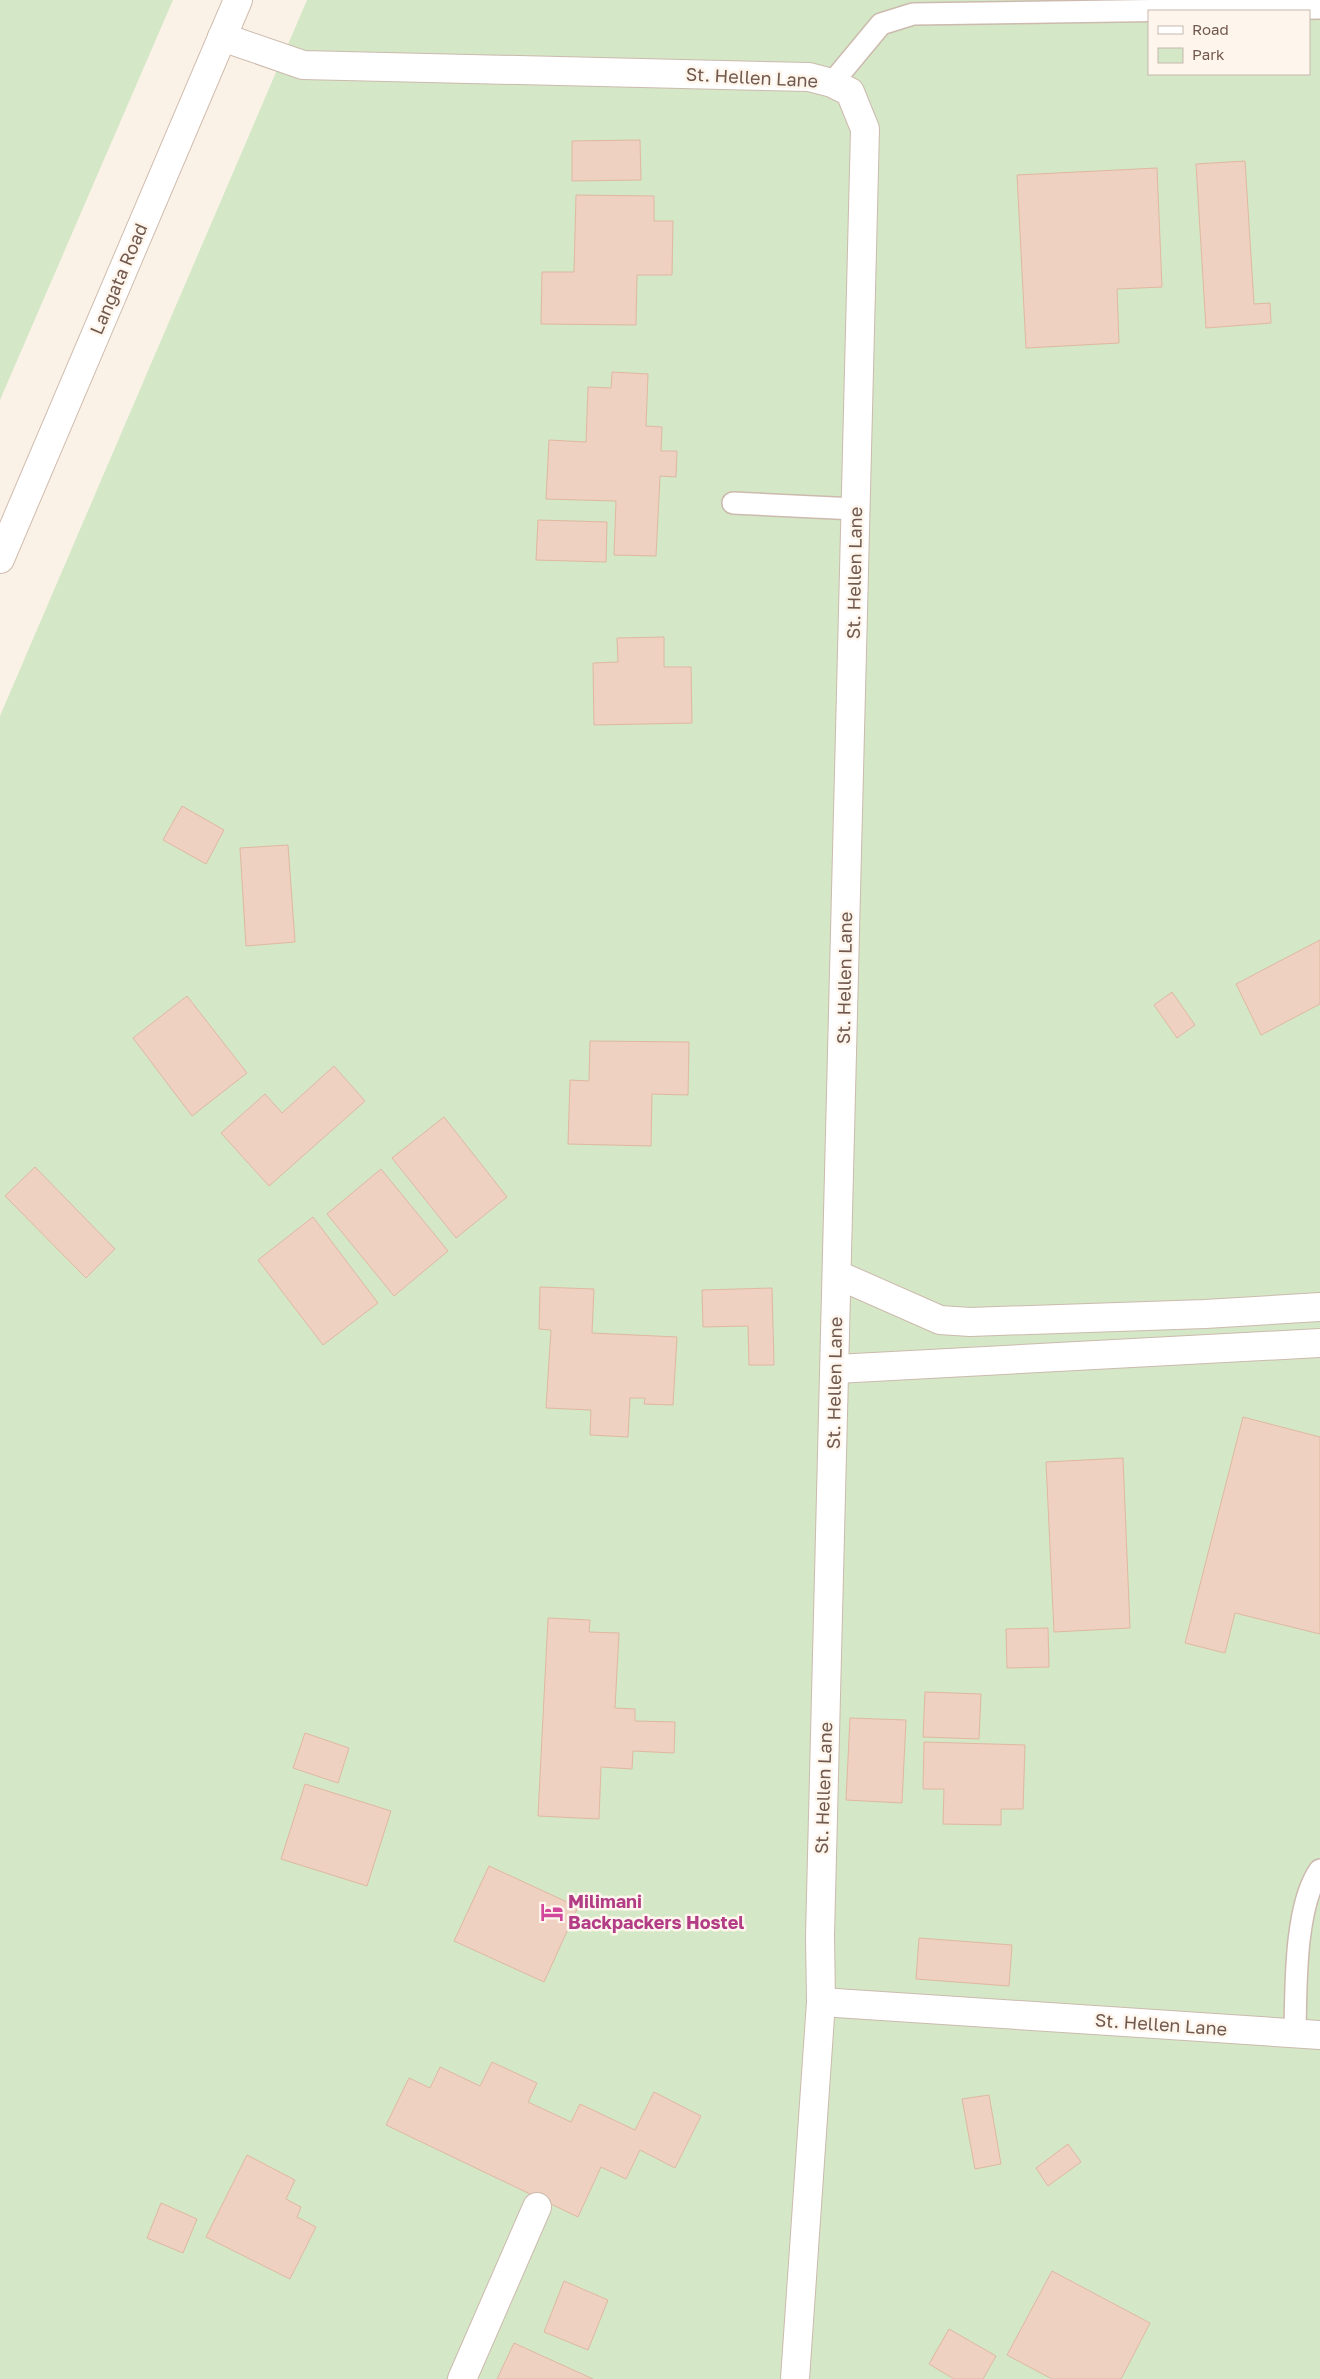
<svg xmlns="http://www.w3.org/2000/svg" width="1320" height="2379" viewBox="0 0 1320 2379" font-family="'Golos Text',sans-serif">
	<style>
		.green { fill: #d4e7c6; fill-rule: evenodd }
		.building { fill: #eed1c0; stroke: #dfb8a2 }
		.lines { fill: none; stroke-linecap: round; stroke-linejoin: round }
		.service-casing { stroke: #ccbaae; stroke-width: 24 }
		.minor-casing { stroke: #ccbaae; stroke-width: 30 }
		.secondary-casing { stroke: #d0bcae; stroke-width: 30 }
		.service { stroke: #fff; stroke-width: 21 }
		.minor { stroke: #fff; stroke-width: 28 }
		.secondary { stroke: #fff; stroke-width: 28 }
		.labels { text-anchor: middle; stroke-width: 5; stroke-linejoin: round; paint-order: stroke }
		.street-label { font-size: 18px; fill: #72594d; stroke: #fef6ed }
		.hotel-label { font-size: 18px; font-weight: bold; fill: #b23c85; stroke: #fef6ed; text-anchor: start }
	</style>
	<rect width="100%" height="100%" fill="#fbf2e7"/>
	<!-- green -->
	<g class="green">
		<path d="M0,0H173L0,400Z"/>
		<path d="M307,0H1320V2379H0V716ZM1149,11H1309V74H1149Z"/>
	</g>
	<!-- building -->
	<g class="building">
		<path d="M640,140L641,180L572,181V141Z"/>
		<path d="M1245,161L1254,304L1270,303L1271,323L1206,328L1196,164Z"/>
		<path d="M1157,168L1162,287L1117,289L1119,343L1026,348L1017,175Z"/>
		<path d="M576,195L654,196V221H673L672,275H637L636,325L541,324L542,272H574Z"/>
		<path d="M612,372L648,374L646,426L662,427L661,451H677L676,477L660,476L656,556L614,555L616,501L546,499L549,440L586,442L588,387L611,388Z"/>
		<path d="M538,520L607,522L606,562L536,560Z"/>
		<path d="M664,637V667H691L692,723L594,725L593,663L618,662L617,638Z"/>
		<path d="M182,806L224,830L206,864L163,840Z"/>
		<path d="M288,845L295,942L246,946L240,848Z"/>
		<path d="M1320,940V1004L1261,1035L1236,984Z"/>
		<path d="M1172,992L1195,1025L1177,1038L1154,1005Z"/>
		<path d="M187,996L247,1073L192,1116L133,1038Z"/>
		<path d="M590,1041L689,1042L688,1095L652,1094L651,1146L568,1144L570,1080L589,1081Z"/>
		<path d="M334,1066L365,1101L269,1186L221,1133L265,1094L282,1113Z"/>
		<path d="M444,1117L507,1197L456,1238L392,1158Z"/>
		<path d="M35,1167L115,1249L86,1278L5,1196Z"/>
		<path d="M381,1169L448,1251L394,1296L327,1214Z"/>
		<path d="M313,1217L378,1303L323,1345L258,1260Z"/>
		<path d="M540,1287L594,1289L592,1333L677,1337L673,1405L644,1404L645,1398H630L628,1437L590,1435L591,1410L546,1408L551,1330L539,1329Z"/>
		<path d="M772,1288L774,1365H749L748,1326L703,1327L702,1290Z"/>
		<path d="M1243,1417L1320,1437V1634L1235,1613L1225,1653L1185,1643Z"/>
		<path d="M1123,1458L1130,1628L1054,1632L1046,1462Z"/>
		<path d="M548,1618L590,1620L589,1632L619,1633L615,1708L635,1709V1721L675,1722L674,1753L633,1751L632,1769L601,1767L599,1819L538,1816Z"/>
		<path d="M1048,1628L1049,1667L1007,1668L1006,1629Z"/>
		<path d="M925,1692L981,1694L979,1739L923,1737Z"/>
		<path d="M850,1718L906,1720L902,1803L846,1800Z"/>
		<path d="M305,1733L349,1748L338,1783L293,1768Z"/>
		<path d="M924,1742L1025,1745L1023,1809H1001V1825L943,1824L944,1789H923Z"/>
		<path d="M305,1784L391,1811L367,1886L281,1859Z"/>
		<path d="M489,1866L578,1907L544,1982L454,1941Z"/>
		<path d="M919,1938L1012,1945L1009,1986L916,1979Z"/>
		<path d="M492,2062L537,2083L528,2102L571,2122L580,2104L635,2130L654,2092L701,2116L675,2168L640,2150L626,2179L601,2167L578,2217L386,2125L409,2078L430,2088L440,2067L480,2086Z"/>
		<path d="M989,2095L1001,2164L975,2169L962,2099Z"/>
		<path d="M1068,2144L1081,2162L1048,2186L1036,2168Z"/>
		<path d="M247,2155L295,2180L286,2199L301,2207L297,2217L316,2227L290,2279L206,2237Z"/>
		<path d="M161,2203L197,2219L183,2253L147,2238Z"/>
		<path d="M1052,2271L1150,2323L1121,2379H1052L1007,2355Z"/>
		<path d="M564,2281L608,2300L588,2350L544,2332Z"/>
		<path d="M949,2329L996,2356L983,2379H954L929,2364Z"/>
		<path d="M514,2343L593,2379H497Z"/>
	</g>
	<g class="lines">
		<defs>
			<g id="service">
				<path d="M832,83L881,24L913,14L1320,8"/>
				<path d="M733,503L856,509"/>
				<path d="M1295,2034C1296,1991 1294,1906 1320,1870"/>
			</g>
			<g id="minor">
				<path d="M222,37L303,65L809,77L832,83L850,92L865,129L820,1936L821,2002L795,2379"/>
				<path d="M838,1275L940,1320L970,1322L1205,1314L1320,1307"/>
				<path d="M836,1369L1320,1343"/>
				<path d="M821,2002L1320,2035"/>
				<path d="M462,2379L537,2207"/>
			</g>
			<path id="secondary" d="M0,559L238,0"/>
		</defs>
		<!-- service casing -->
		<use href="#service" class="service-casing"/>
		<!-- minor casing -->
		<use href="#minor" class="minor-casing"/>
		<!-- secondary casing -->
		<use href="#secondary" class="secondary-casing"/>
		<!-- service -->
		<use href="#service" class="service"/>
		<!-- minor -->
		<use href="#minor" class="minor"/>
		<!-- secondary -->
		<use href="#secondary" class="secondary"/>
	</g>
	<!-- icons -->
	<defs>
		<symbol id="hotel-bare" viewBox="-9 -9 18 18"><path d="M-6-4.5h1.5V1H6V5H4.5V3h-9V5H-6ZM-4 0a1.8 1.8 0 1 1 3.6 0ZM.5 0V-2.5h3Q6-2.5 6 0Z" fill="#d1479c" stroke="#fef6ed" stroke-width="2.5" paint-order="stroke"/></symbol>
	</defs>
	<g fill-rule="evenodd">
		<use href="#hotel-bare" x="536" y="1896" width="32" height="32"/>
	</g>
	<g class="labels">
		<!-- street labels -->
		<g class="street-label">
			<text transform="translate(752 78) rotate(3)" y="6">St. Hellen Lane</text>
			<text transform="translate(119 279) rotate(-67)" y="6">Langata Road</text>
			<text transform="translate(855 573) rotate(-89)" y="6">St. Hellen Lane</text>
			<text transform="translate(845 978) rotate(-89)" y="6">St. Hellen Lane</text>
			<text transform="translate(835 1383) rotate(-89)" y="6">St. Hellen Lane</text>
			<text transform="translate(824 1788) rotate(-88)" y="6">St. Hellen Lane</text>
			<text transform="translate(1161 2025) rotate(4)" y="6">St. Hellen Lane</text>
		</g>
		<!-- hotel labels -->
		<g class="hotel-label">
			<text x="568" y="1908">Milimani<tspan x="568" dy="21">Backpackers Hostel</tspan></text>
		</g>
	</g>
	<!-- legend -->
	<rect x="1148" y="10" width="162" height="65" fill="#fef6ed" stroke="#c6b7ad"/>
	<rect x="1158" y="26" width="25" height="8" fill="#ffffff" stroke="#c6b7ad"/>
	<text x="1192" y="35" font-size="15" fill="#72594d">Road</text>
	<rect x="1158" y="48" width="25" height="15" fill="#d4e7c6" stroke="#c6b7ad"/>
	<text x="1192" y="60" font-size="15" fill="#72594d">Park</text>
</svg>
